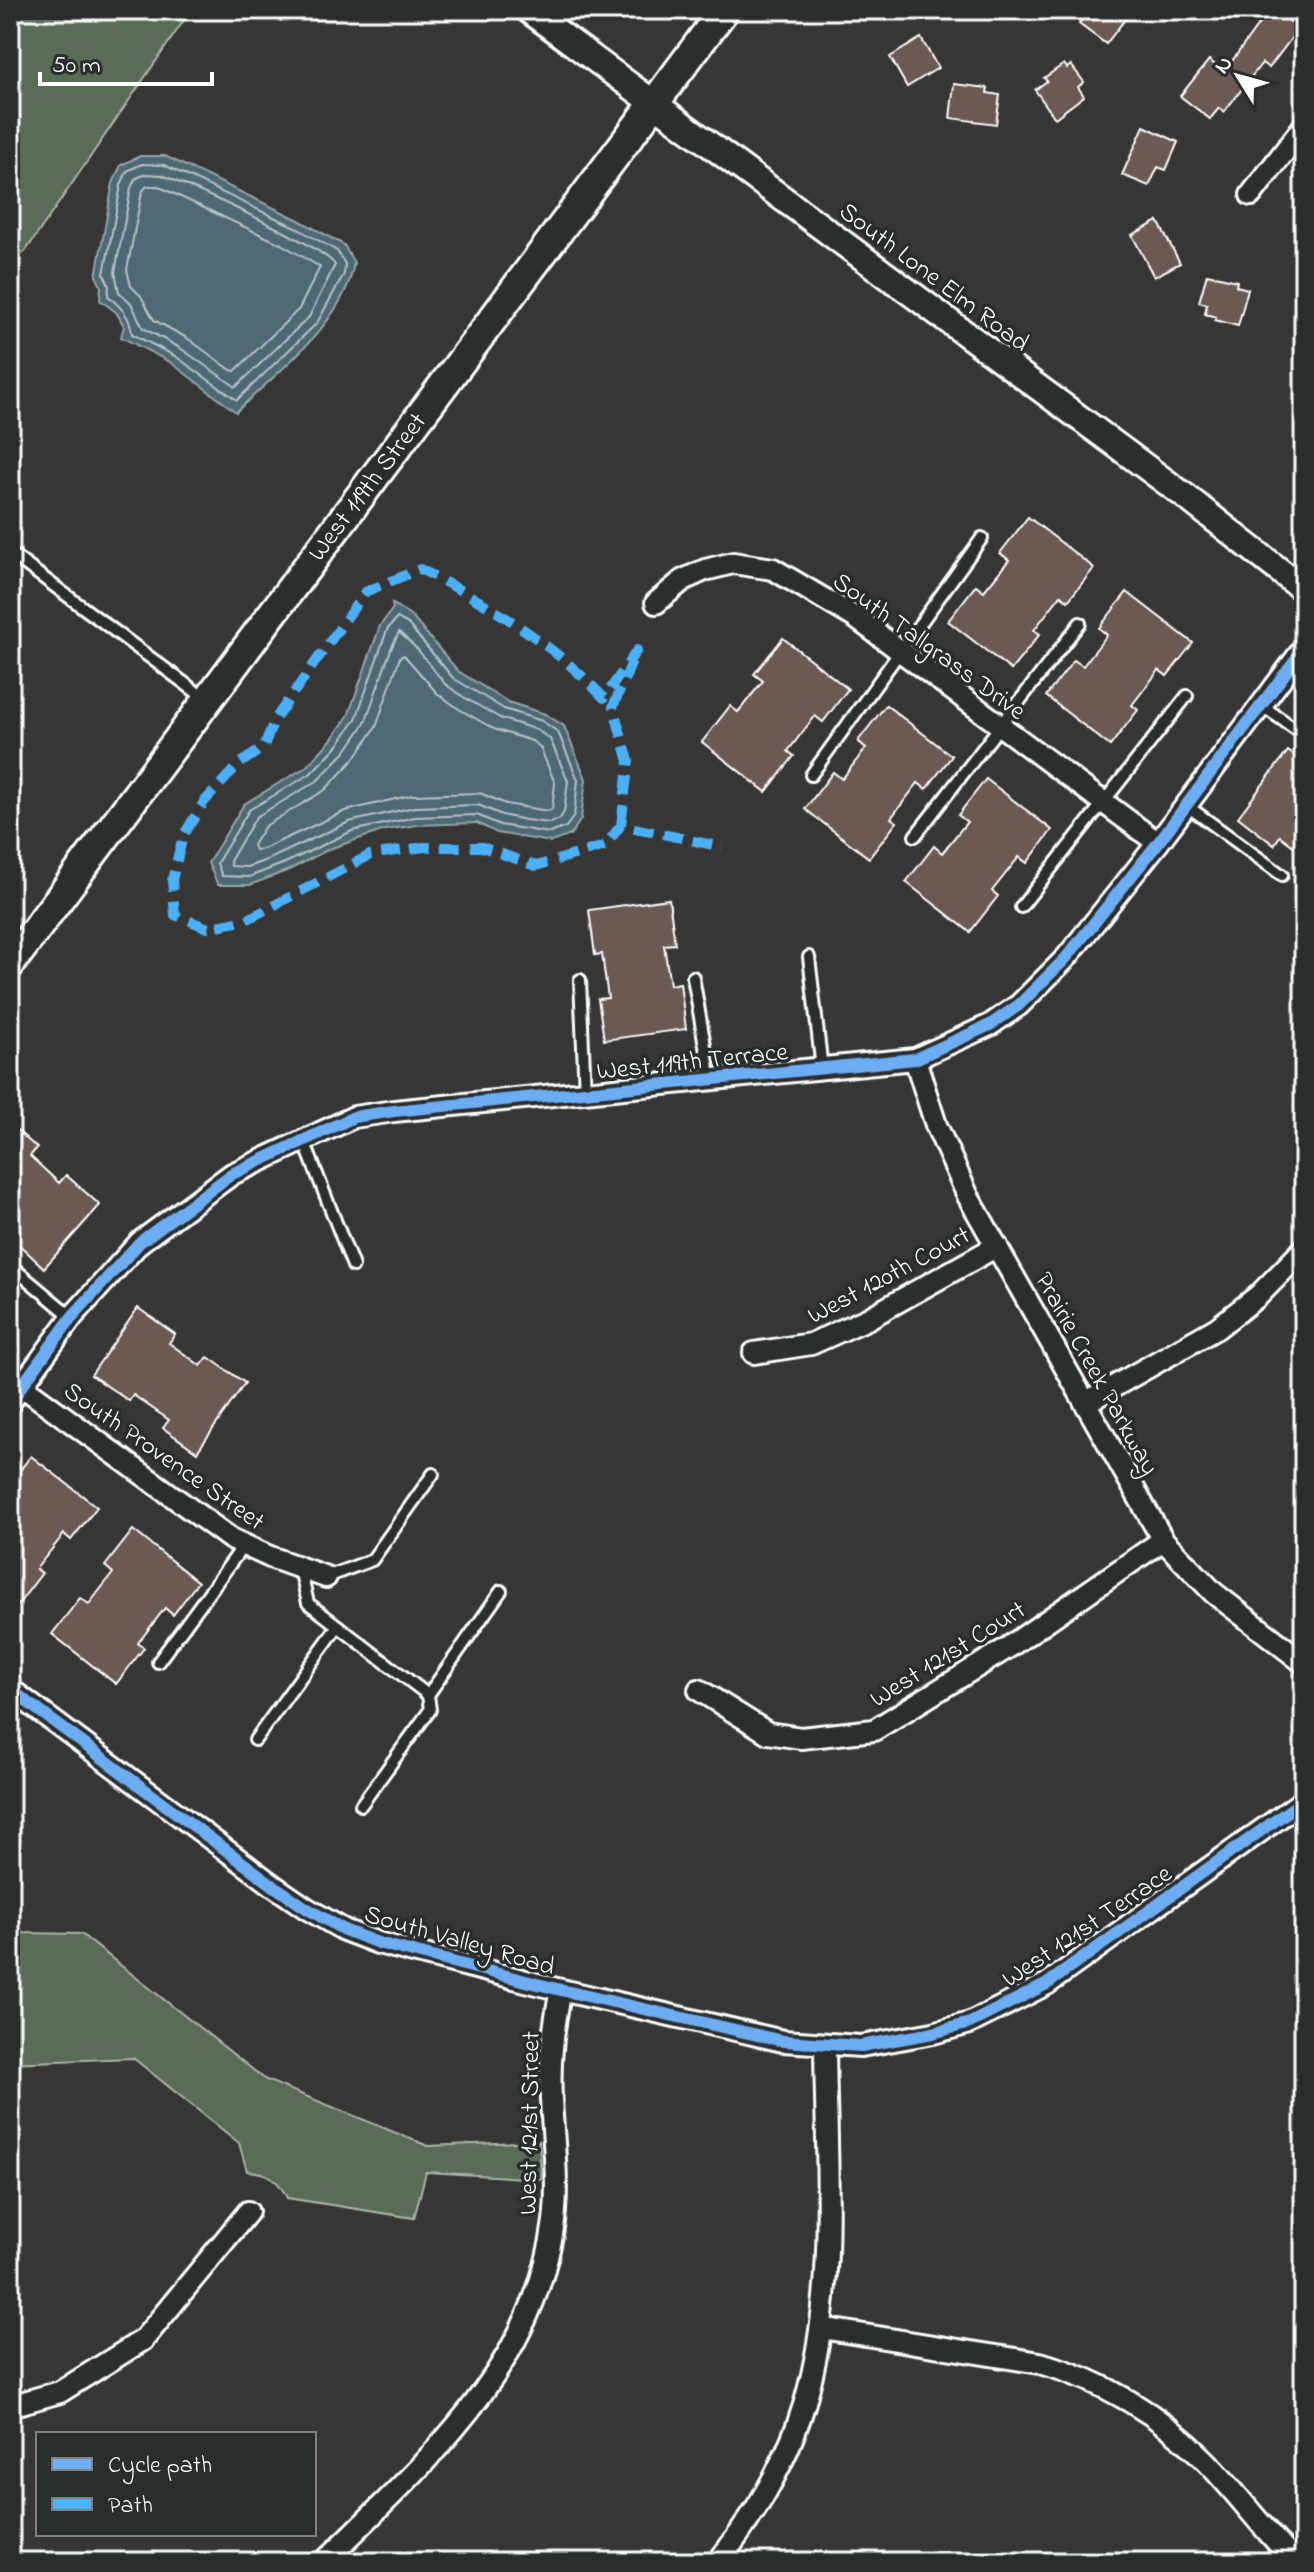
<svg xmlns="http://www.w3.org/2000/svg" width="1314" height="2572" viewBox="0 0 1314 2572" font-family="'Indie Flower',sans-serif">
	<style>
		.green { fill: #596c57; stroke: #acb6ab; stroke-width: 2 }
		.water { fill: #4e6973; stroke: #95a5ab; stroke-width: 2 }
		.lines { fill: none; stroke-linecap: round; stroke-linejoin: round }
		.shore { stroke: #b8c3c7; stroke-width: 2 }
		.building { fill: #6b5a53; stroke: #fff; stroke-width: 2 }
		.service-casing { stroke: #fff; stroke-width: 16 }
		.minor-casing { stroke: #fff; stroke-width: 26 }
		.tertiary-casing { stroke: #fff; stroke-width: 30 }
		.secondary-casing { stroke: #fff; stroke-width: 34 }
		.service { stroke: #2a2d2e; stroke-width: 10 }
		.minor { stroke: #2a2d2e; stroke-width: 20 }
		.tertiary { stroke: #2a2d2e; stroke-width: 24 }
		.secondary { stroke: #2a2d2e; stroke-width: 28 }
		.quiet { stroke: #4cb0f7; stroke-width: 10; stroke-dasharray: 20 10; stroke-linecap: butt }
		.cycleway-casing { stroke: #2a2d2e; stroke-width: 17 }
		.cycleway { stroke: #6dadf4; stroke-width: 12 }
		.labels { text-anchor: middle; stroke-width: 7; stroke-linejoin: round; paint-order: stroke }
		.street-label { font-size: 26px; fill: #fff; stroke: #2a2d2e }
	</style>
	<rect width="100%" height="100%" fill="#373635"/>
	<filter id="ink" filterUnits="userSpaceOnUse"><feTurbulence type="fractalNoise" baseFrequency=".0125" numOctaves="2"/><feDisplacementMap in="SourceGraphic" scale="16" xChannelSelector="R" yChannelSelector="G"/><feConvolveMatrix kernelMatrix="1 2 1 2 8 2 1 2 1" color-interpolation-filters="sRGB"/></filter>
	<g filter="url(#ink)">
		<!-- green -->
		<g class="green">
			<path d="M10,10H191L25,252L10,261Z"/>
			<path d="M10,1916L22,1933L81,1934L266,2080L428,2146L539,2141L542,2179L426,2172L414,2218L287,2198C278,2178 267,2172 247,2171L239,2143L133,2058L10,2063Z"/>
		</g>
		<!-- water -->
		<g class="water">
			<path d="M140,156H165L297,219L344,245L354,263C344,323 278,371 236,412L170,362L121,337L124,326L116,312L100,300L101,286L96,276L113,183L121,165Z"/>
			<path d="M392,603L413,618L458,671L508,702L545,714L564,726L586,779L581,819L571,835L551,842L497,833L477,823L417,825L385,830L329,849L289,870L250,885H218L208,863L244,804L306,767L331,740L348,716L380,626L393,608Z"/>
		</g>
		<g class="lines">
			<!-- shore -->
			<g class="shore">
				<path d="M142,164L164,165L293,226L337,251L345,264L344,274L317,323L237,400L175,356L132,334C130,316 122,308 108,296L109,285L104,274L121,185L127,171Z"/>
				<path d="M145,174L162,175C190,187 323,245 335,265L309,317L236,387L180,348L143,328L131,303L119,292L115,272L131,188L135,179Z"/>
				<path d="M147,186H158L168,191L283,245L320,267L299,309L235,371L231,370L187,338L154,320L141,296L131,286L127,270L142,192Z"/>
				<path d="M397,618L408,624L453,678L504,709L542,721L558,732L578,780L574,816L566,827L550,833L500,825L477,815L415,817L352,831L285,863L249,877L222,876L217,863L249,810L310,774L338,745L356,719L387,630Z"/>
				<path d="M399,632L418,650L445,684L465,698L500,718L537,730L550,739L568,781L564,812L560,819L550,823L525,820L502,815L478,805L414,807L349,822L267,860L247,867L231,866L230,861L256,817L317,781L346,751L365,723L391,649Z"/>
				<path d="M404,655L437,693L459,709L494,729L532,741L540,747L555,783L552,809L548,811L506,804L480,793L412,795L345,811L263,849L255,850L253,845L265,826L325,790L354,759L376,727L400,657Z"/>
			</g>
		</g>
		<!-- building -->
		<g class="building">
			<path d="M1089,10H1132L1106,44L1079,24Z"/>
			<path d="M1269,10H1274L1299,28L1269,68L1262,63L1224,112L1219,108L1210,119L1180,96L1209,60L1224,72Z"/>
			<path d="M921,38L938,68L907,87L890,57Z"/>
			<path d="M1064,64L1067,68L1071,65L1084,82L1078,87L1084,96L1055,118L1035,90L1047,81L1044,78Z"/>
			<path d="M954,84L988,88L987,93L1000,95L996,124L950,118Z"/>
			<path d="M1144,126L1178,142L1166,170L1158,167L1149,186L1122,175Z"/>
			<path d="M1158,221L1180,263L1154,277L1132,235Z"/>
			<path d="M1207,274L1237,281L1236,286L1248,289L1238,326L1215,320L1216,317L1205,314L1207,304L1199,302Z"/>
			<path d="M1028,517L1094,568L1068,601L1061,595L1034,630L1040,634L1011,670L948,621L976,585L984,591L1009,560L1000,553Z"/>
			<path d="M1127,592L1193,643L1167,676L1159,670L1132,705L1138,710L1110,746L1046,696L1074,660L1083,666L1107,635L1099,628Z"/>
			<path d="M783,638L848,689L823,722L815,716L788,751L794,756L766,792L702,742L730,706L738,712L763,681L754,674Z"/>
			<path d="M886,705L952,756L926,789L918,783L891,818L897,822L869,858L805,809L833,772L842,779L866,748L858,741Z"/>
			<path d="M1288,751L1304,763V854L1280,836L1274,845L1238,817Z"/>
			<path d="M986,779L1052,830L1027,863L1019,857L992,891L998,896L970,932L906,882L934,846L942,853L967,822L958,815Z"/>
			<path d="M669,899L675,944L664,945L670,985L680,983L686,1029L604,1040L598,999L608,998L602,954L595,955L589,910Z"/>
			<path d="M10,1124L37,1148L30,1156L59,1183L66,1175L100,1205L44,1268L14,1240L20,1232L10,1223Z"/>
			<path d="M138,1308L175,1334L169,1343L201,1366L208,1357L245,1383L197,1452L163,1428L169,1420L133,1395L129,1401L91,1375Z"/>
			<path d="M31,1456L97,1507L71,1540L64,1534L36,1569L42,1573L10,1615V1483Z"/>
			<path d="M133,1530L198,1582L173,1615L165,1608L138,1643L144,1648L116,1684L52,1634L80,1598L89,1604L113,1573L105,1566Z"/>
		</g>
		<g class="lines">
			<defs>
				<g id="service">
					<path d="M10,553L207,700"/>
					<path d="M1261,705L1304,735"/>
					<path d="M811,775L982,538"/>
					<path d="M1186,805L1282,875"/>
					<path d="M915,836L1080,623"/>
					<path d="M1021,907L1187,696"/>
					<path d="M809,957L822,1069"/>
					<path d="M693,977L711,1080"/>
					<path d="M580,980L585,1092"/>
					<path d="M304,1141L353,1266"/>
					<path d="M10,1265L72,1317"/>
					<path d="M300,1569L308,1603L428,1695"/>
					<path d="M326,1577L372,1560L433,1474"/>
					<path d="M158,1662L244,1545"/>
					<path d="M255,1740L338,1626"/>
					<path d="M361,1805L430,1710L428,1695L501,1591"/>
				</g>
				<g id="minor">
					<path d="M1251,195L1304,126"/>
					<path d="M656,603L683,580L705,570L733,563L773,569L856,618L1158,843"/>
					<path d="M915,1059L936,1125L968,1196L1163,1540L1214,1593L1304,1663"/>
					<path d="M754,1353L811,1344L867,1319L997,1246"/>
					<path d="M22,1386L231,1539L270,1557L326,1577"/>
					<path d="M10,1402L72,1317L140,1242L232,1174L354,1117L394,1111L915,1059L990,1025L1019,1005L1066,958L1158,843L1304,648"/>
					<path d="M1085,1403L1217,1328L1258,1296L1304,1249"/>
					<path d="M10,1689L274,1886L306,1908L344,1930L378,1943L561,1990L783,2041L861,2046L933,2033L970,2023L1047,1984L1304,1800"/>
					<path d="M699,1690L768,1733L801,1738L874,1730L1009,1647L1163,1540"/>
					<path d="M821,2328L1040,2363C1102,2380 1161,2415 1206,2461C1238,2494 1264,2531 1296,2562"/>
					<path d="M10,2406L60,2392L143,2340L248,2212"/>
					<path d="M324,2562C424,2463 535,2369 554,2221C559,2180 553,2140 551,2099C549,2062 553,2027 561,1990"/>
					<path d="M718,2562C755,2515 788,2460 805,2402C838,2288 826,2163 825,2045"/>
				</g>
				<path id="tertiary" d="M528,10L1185,496L1304,590"/>
				<path id="secondary" d="M10,964L724,10"/>
			</defs>
			<!-- service casing -->
			<use href="#service" class="service-casing"/>
			<!-- minor casing -->
			<use href="#minor" class="minor-casing"/>
			<!-- tertiary casing -->
			<use href="#tertiary" class="tertiary-casing"/>
			<!-- secondary casing -->
			<use href="#secondary" class="secondary-casing"/>
			<!-- service -->
			<use href="#service" class="service"/>
			<!-- minor -->
			<use href="#minor" class="minor"/>
			<!-- tertiary -->
			<use href="#tertiary" class="tertiary"/>
			<!-- secondary -->
			<use href="#secondary" class="secondary"/>
			<!-- quiet -->
			<path class="quiet" d="M621,825L629,761L613,707L637,650L604,698C553,643 487,603 420,569L365,592L275,719L263,748L239,764L204,802L183,836L172,880L175,915L208,928L246,920L370,855L424,847H482L536,866L605,846L621,825L722,847"/>
			<defs>
				<g id="cycleway">
					<path d="M10,1402L72,1317L140,1242L232,1174L354,1117L394,1111L915,1059L990,1025L1019,1005L1066,958L1158,843L1304,648"/>
					<path d="M10,1689L274,1886L306,1908L344,1930L378,1943L561,1990L783,2041L861,2046L933,2033L970,2023L1047,1984L1304,1800"/>
				</g>
			</defs>
			<!-- cycleway casing -->
			<use href="#cycleway" class="cycleway-casing"/>
			<!-- cycleway -->
			<use href="#cycleway" class="cycleway"/>
		</g>
	</g>
	<g class="labels">
		<!-- street labels -->
		<g class="street-label">
			<text transform="translate(935 276) rotate(37)" y="9">South Lone Elm Road</text>
			<text transform="translate(366 486) rotate(-53)" y="9">West 119th Street</text>
			<text transform="translate(930 645) rotate(36)" y="9">South Tallgrass Drive</text>
			<text transform="translate(692 1060) rotate(-6)" y="9">West 119th Terrace</text>
			<text transform="translate(888 1274) rotate(-28)" y="9">West 120th Court</text>
			<text transform="translate(1098 1373) rotate(61)" y="9">Prairie Creek Parkway</text>
			<text transform="translate(165 1455) rotate(35)" y="9">South Provence Street</text>
			<text transform="translate(947 1653) rotate(-32)" y="9">West 121st Court</text>
			<text transform="translate(1086 1925) rotate(-34)" y="9">West 121st Terrace</text>
			<text transform="translate(460 1939) rotate(16)" y="9">South Valley Road</text>
			<text transform="translate(528 2123) rotate(-89)" y="9">West 121st Street</text>
		</g>
	</g>
	<!-- margin -->
	<rect width="1314" height="2572" fill="none" stroke="#2a2d2e" stroke-width="40"/>
	<rect x="20" y="20" width="1274" height="2532" fill="none" stroke="#fff" stroke-width="3" filter="url(#ink)"/>
	<!-- legend -->
	<rect x="36" y="2432" width="280" height="104" fill="#2a2d2e" stroke="#7f8182" stroke-width="2"/>
	<rect x="52" y="2458" width="40" height="12" fill="#6dadf4" stroke="#7f8182" stroke-width="2"/>
	<text x="108" y="2472" font-size="24" fill="#ffffff">Cycle path</text>
	<rect x="52" y="2498" width="40" height="12" fill="#4cb0f7" stroke="#7f8182" stroke-width="2"/>
	<text x="108" y="2512" font-size="24" fill="#ffffff">Path</text>
	<!-- north arrow -->
	<g transform="translate(1238 76) rotate(307)" stroke="#2a2d2e" stroke-width="6" paint-order="stroke">
	<path d="M0-6L14 30L0 20L-14 30Z" fill="#ffffff"/>
	<text y="-12" font-size="22" font-weight="bold" text-anchor="middle" fill="#ffffff">N</text>
	</g>
	<!-- scale -->
	<path d="M40 72v12h172v-12" fill="none" stroke="#ffffff" stroke-width="4"/>
	<text x="52" y="72" font-size="24" fill="#ffffff" stroke="#2a2d2e" stroke-width="6" paint-order="stroke">50 m</text>
</svg>
